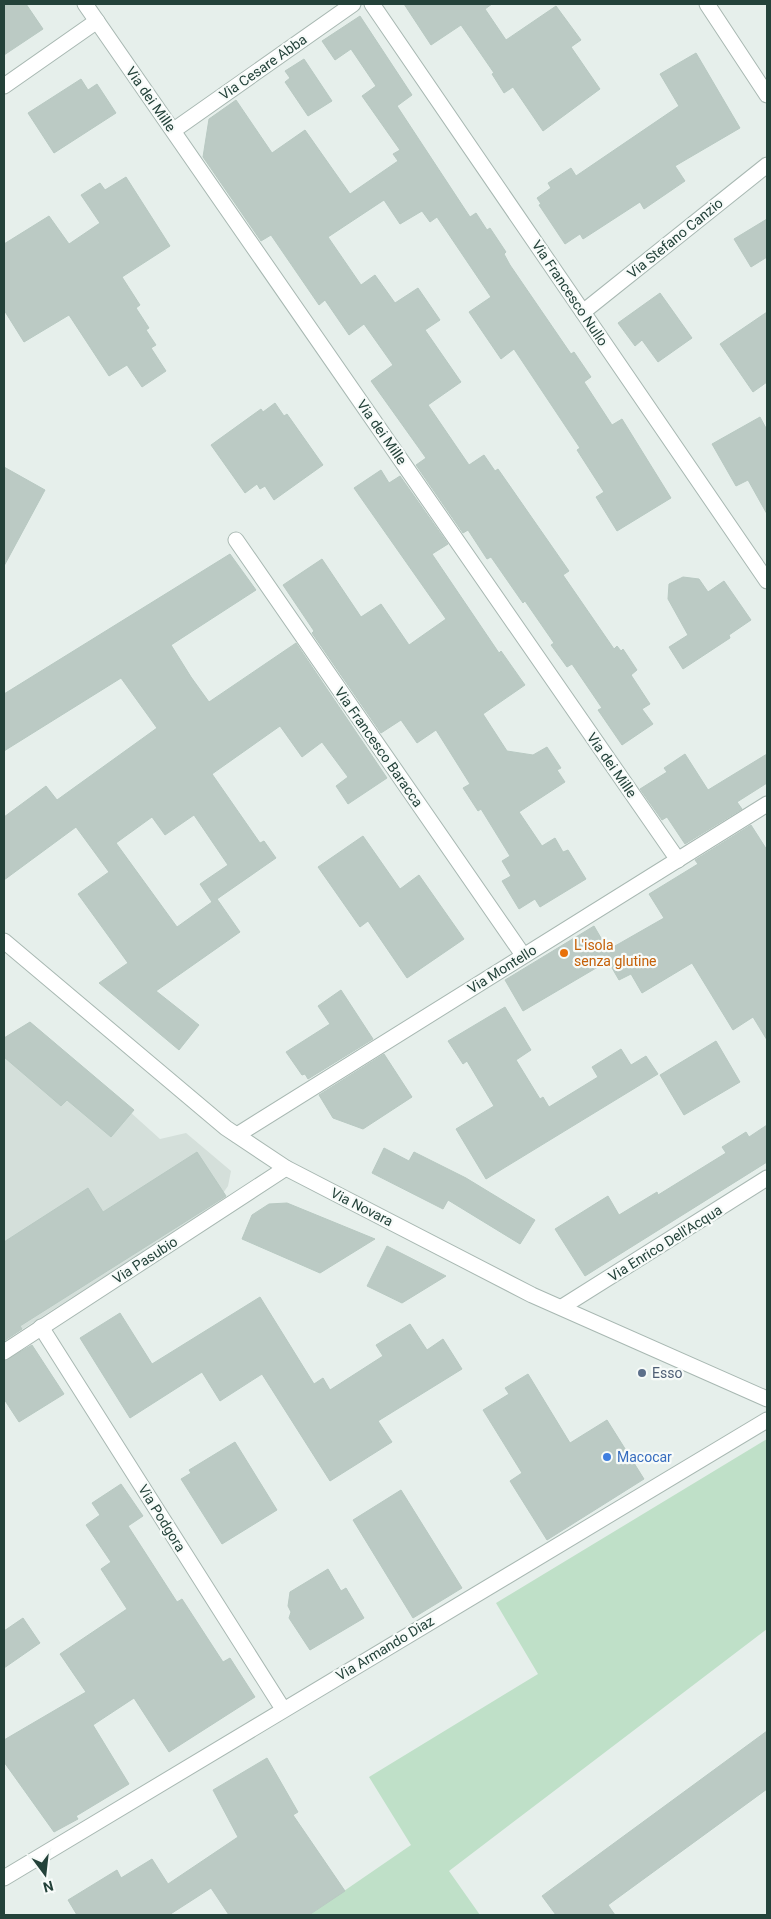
<svg xmlns="http://www.w3.org/2000/svg" width="771" height="1919" viewBox="0 0 771 1919" font-family="Roboto,sans-serif">
	<style>
		.built { fill: #d4dfda }
		.green { fill: #bfe0c8 }
		.building { fill: #bbcac4; stroke: #b8c9c2; fill-rule: evenodd }
		.lines { fill: none; stroke-linecap: round; stroke-linejoin: round }
		.minor-casing { stroke: #a8b8b2; stroke-width: 17 }
		.minor { stroke: #fff; stroke-width: 15 }
		.food-dot { fill: #e8710a; stroke: #f7fbf9; stroke-width: 2 }
		.service-dot { fill: #5c6f8a; stroke: #f7fbf9; stroke-width: 2 }
		.shop-dot { fill: #3f7fe0; stroke: #f7fbf9; stroke-width: 2 }
		.labels { text-anchor: middle; stroke-width: 4.5; stroke-linejoin: round; paint-order: stroke }
		.street-label { font-size: 14px; fill: #24423a; stroke: #f7fbf9 }
		.food-label { font-size: 14px; fill: #c56008; stroke: #f7fbf9; text-anchor: start }
		.service-label { font-size: 14px; fill: #4e5e75; stroke: #f7fbf9; text-anchor: start }
		.shop-label { font-size: 14px; fill: #366cbe; stroke: #f7fbf9; text-anchor: start }
	</style>
	<rect width="100%" height="100%" fill="#e6efeb"/>
	<!-- built -->
	<path class="built" d="M30,1022L160,1139L186,1133L231,1171L228,1186L223,1193L227,1198L4,1341V1038Z"/>
	<!-- green -->
	<path class="green" d="M767,1439V1629L449,1871L480,1915H309L411,1845L369,1777L538,1674L496,1603Z"/>
	<!-- building -->
	<g class="building">
		<path d="M4,4H26L43,29L4,55Z"/>
		<path d="M404,4H492L485,9L506,40L556,6L581,40L571,47L600,89L543,131L513,87L504,93L492,74L494,73L461,25L431,45Z"/>
		<path d="M360,16L412,95L397,106L470,217L476,213L487,230L490,228L506,252L504,254L510,265L571,354L574,352L591,377L584,382L612,425L622,419L671,498L617,531L596,497L604,492L577,450L580,448L514,349L501,359L469,312L491,297L437,217L430,222L422,211L400,224L384,200L328,237L361,285L375,275L395,303L418,288L440,320L425,330L461,382L428,405L469,465L484,455L495,471L498,469L569,571L563,575L614,649L617,646L621,651L623,649L637,670L631,675L650,704L642,709L653,724L622,745L598,710L602,708L572,664L567,667L551,645L554,643L525,601L523,603L491,557L487,559L468,530L463,533L416,465L426,458L371,381L393,365L364,324L349,335L325,300L319,305L271,235L261,241L203,157L209,119L236,100L272,153L305,130L350,194L398,161L393,154L400,150L362,96L376,86L351,49L335,60L322,41Z"/>
		<path d="M696,53L740,128L675,166L685,181L644,209L640,202L583,239L580,234L565,244L539,205L541,204L537,198L551,188L548,183L571,168L576,176L679,106L660,74Z"/>
		<path d="M304,59L332,101L308,116L285,82L290,78L285,71Z"/>
		<path d="M81,79L88,90L97,84L116,113L54,153L28,113Z"/>
		<path d="M126,177L170,246L122,277L140,305L136,308L149,328L146,330L156,345L151,348L166,371L142,387L127,365L109,376L69,315L24,342L4,310V244L49,216L69,244L100,223L81,195L100,183L105,190Z"/>
		<path d="M767,219V257L751,267L734,239Z"/>
		<path d="M660,293L692,338L658,362L642,340L635,346L618,323Z"/>
		<path d="M767,312V382L753,392L720,344Z"/>
		<path d="M275,403L284,416L287,414L323,465L274,500L265,486L260,489L257,484L245,493L211,445L261,409L263,412Z"/>
		<path d="M760,417L767,430V514L748,480L736,486L712,444Z"/>
		<path d="M4,467L45,490L4,566Z"/>
		<path d="M381,470L389,483L400,476L448,544L432,554L499,653L501,651L525,685L483,714L507,751L533,755L547,747L561,768L557,770L565,782L519,812L542,846L555,838L563,852L568,850L586,879L540,907L535,899L519,909L502,881L511,876L502,861L510,856L481,809L478,811L463,788L470,784L436,730L417,743L401,720L381,733L312,633L314,631L283,585L322,559L361,617L381,604L409,645L446,619L354,488Z"/>
		<path d="M230,554L256,590L171,645L191,677L209,702L296,643L387,778L348,804L336,786L348,777L322,742L302,757L280,726L212,774L260,843L264,841L276,858L217,899L240,932L156,991L199,1025L179,1050L99,983L128,963L78,894L109,872L76,827L4,880V817L46,786L57,800L157,728L121,678L4,751V694ZM194,815L228,865L200,884L212,902L177,927L116,843L152,817L165,835Z"/>
		<path d="M683,577L699,579L708,592L724,581L751,620L729,635L730,638L683,669L669,647L688,635L668,599L669,584Z"/>
		<path d="M685,754L708,790L767,754V783L737,802L742,809L685,844L667,817L662,820L640,789L667,772L664,768Z"/>
		<path d="M751,825L767,850V1040L753,1017L733,1030L692,963L642,993L631,974L619,980L608,961L523,1011L505,980L594,926L608,950L664,918L649,894L698,864L695,860Z"/>
		<path d="M363,836L400,889L419,875L464,939L407,978L368,921L360,927L318,867Z"/>
		<path d="M341,990L373,1039L308,1079L305,1074L302,1075L286,1052L330,1024L318,1006Z"/>
		<path d="M505,1007L531,1050L516,1060L540,1099L543,1097L549,1107L598,1077L592,1067L621,1049L631,1065L646,1056L658,1074L486,1179L456,1129L494,1106L467,1061L463,1064L448,1041Z"/>
		<path d="M30,1022L134,1110L111,1137L67,1100L61,1106L4,1057V1038Z"/>
		<path d="M716,1041L740,1082L684,1115L660,1075Z"/>
		<path d="M384,1054L412,1097L363,1129L333,1118L319,1095Z"/>
		<path d="M767,1125V1162L585,1276L555,1229L608,1196L619,1215L657,1192L658,1195L726,1153L722,1147L746,1132L749,1137Z"/>
		<path d="M384,1148L409,1161L414,1152L466,1178L535,1220L520,1244L448,1200L443,1209L372,1173Z"/>
		<path d="M197,1152L226,1196L20,1326L22,1329L4,1341V1242L88,1188L103,1212Z"/>
		<path d="M287,1203L375,1239L320,1273L242,1239L252,1215L269,1204Z"/>
		<path d="M387,1246L446,1276L402,1303L367,1286Z"/>
		<path d="M260,1297L314,1384L323,1378L330,1390L383,1356L376,1345L410,1324L427,1350L443,1339L462,1369L378,1421L392,1442L330,1481L262,1374L220,1401L202,1372L130,1418L80,1338L120,1313L152,1364Z"/>
		<path d="M32,1345L64,1394L19,1422L4,1399V1361Z"/>
		<path d="M528,1374L570,1443L607,1420L644,1479L547,1540L510,1481L522,1473L483,1410L509,1394L505,1388Z"/>
		<path d="M235,1442L277,1510L222,1544L181,1479L191,1473L189,1470Z"/>
		<path d="M121,1484L143,1516L128,1526L177,1602L182,1599L223,1662L230,1658L255,1697L169,1752L134,1698L93,1725L129,1784L76,1816L78,1819L54,1832L4,1762V1740L86,1692L60,1654L127,1609L101,1569L111,1562L86,1525L100,1515L92,1503Z"/>
		<path d="M401,1490L462,1588L413,1618L353,1520Z"/>
		<path d="M328,1569L341,1591L346,1588L364,1618L310,1650L289,1618L291,1612L288,1606L290,1592Z"/>
		<path d="M23,1618L40,1643L4,1668V1631Z"/>
		<path d="M767,1731V1789L608,1905L615,1915H556L542,1896Z"/>
		<path d="M267,1758L298,1812L293,1815L345,1891L309,1915H229L211,1888L169,1915H77L68,1900L117,1870L121,1878L152,1859L168,1884L238,1837L213,1790Z"/>
	</g>
	<g class="lines">
		<defs>
			<g id="minor">
				<path d="M85,4L678,860"/>
				<path d="M372,4L767,581"/>
				<path d="M707,4L767,95"/>
				<path d="M4,86L97,21"/>
				<path d="M174,130L353,4"/>
				<path d="M583,312L767,165"/>
				<path d="M236,540L523,955"/>
				<path d="M4,941L226,1128L286,1168L532,1295L767,1399"/>
				<path d="M237,1135L767,804"/>
				<path d="M562,1307L767,1178"/>
				<path d="M41,1327L283,1709"/>
				<path d="M4,1352L286,1168"/>
				<path d="M4,1878L767,1420"/>
			</g>
		</defs>
		<!-- minor casing -->
		<use href="#minor" class="minor-casing"/>
		<!-- minor -->
		<use href="#minor" class="minor"/>
	</g>
	<!-- markers -->
	<circle class="food-dot" cx="564" cy="953" r="5"/>
	<circle class="service-dot" cx="642" cy="1373" r="5"/>
	<circle class="shop-dot" cx="607" cy="1457" r="5"/>
	<g class="labels">
		<!-- street labels -->
		<g class="street-label">
			<text transform="translate(263 67) rotate(-35)" y="5">Via Cesare Abba</text>
			<text transform="translate(151 99) rotate(55)" y="5">Via dei Mille</text>
			<text transform="translate(675 238) rotate(-39)" y="5">Via Stefano Canzio</text>
			<text transform="translate(570 293) rotate(56)" y="5">Via Francesco Nullo</text>
			<text transform="translate(382 432) rotate(55)" y="5">Via dei Mille</text>
			<text transform="translate(379 747) rotate(55)" y="5">Via Francesco Baracca</text>
			<text transform="translate(612 765) rotate(55)" y="5">Via dei Mille</text>
			<text transform="translate(502 969) rotate(-32)" y="5">Via Montello</text>
			<text transform="translate(362 1207) rotate(27)" y="5">Via Novara</text>
			<text transform="translate(665 1243) rotate(-32)" y="5">Via Enrico Dell'Acqua</text>
			<text transform="translate(145 1260) rotate(-33)" y="5">Via Pasubio</text>
			<text transform="translate(162 1518) rotate(58)" y="5">Via Podgora</text>
			<text transform="translate(385 1648) rotate(-31)" y="5">Via Armando Diaz</text>
		</g>
		<!-- food labels -->
		<g class="food-label">
			<text x="574" y="950">L'isola<tspan x="574" dy="16">senza glutine</tspan></text>
		</g>
		<!-- service labels -->
		<g class="service-label">
			<text x="652" y="1378">Esso</text>
		</g>
		<!-- shop labels -->
		<g class="shop-label">
			<text x="617" y="1462">Macocar</text>
		</g>
	</g>
	<!-- border -->
	<rect width="771" height="1919" fill="none" stroke="#24423a" stroke-width="10"/>
	<!-- north arrow -->
	<g transform="translate(45 1874) rotate(165)" stroke="#f7fbf9" stroke-width="4" paint-order="stroke">
	<path d="M0-4L9 19L0 12L-9 19Z" fill="#24423a"/>
	<text y="-8" font-size="14" font-weight="bold" text-anchor="middle" fill="#24423a">N</text>
	</g>
</svg>
